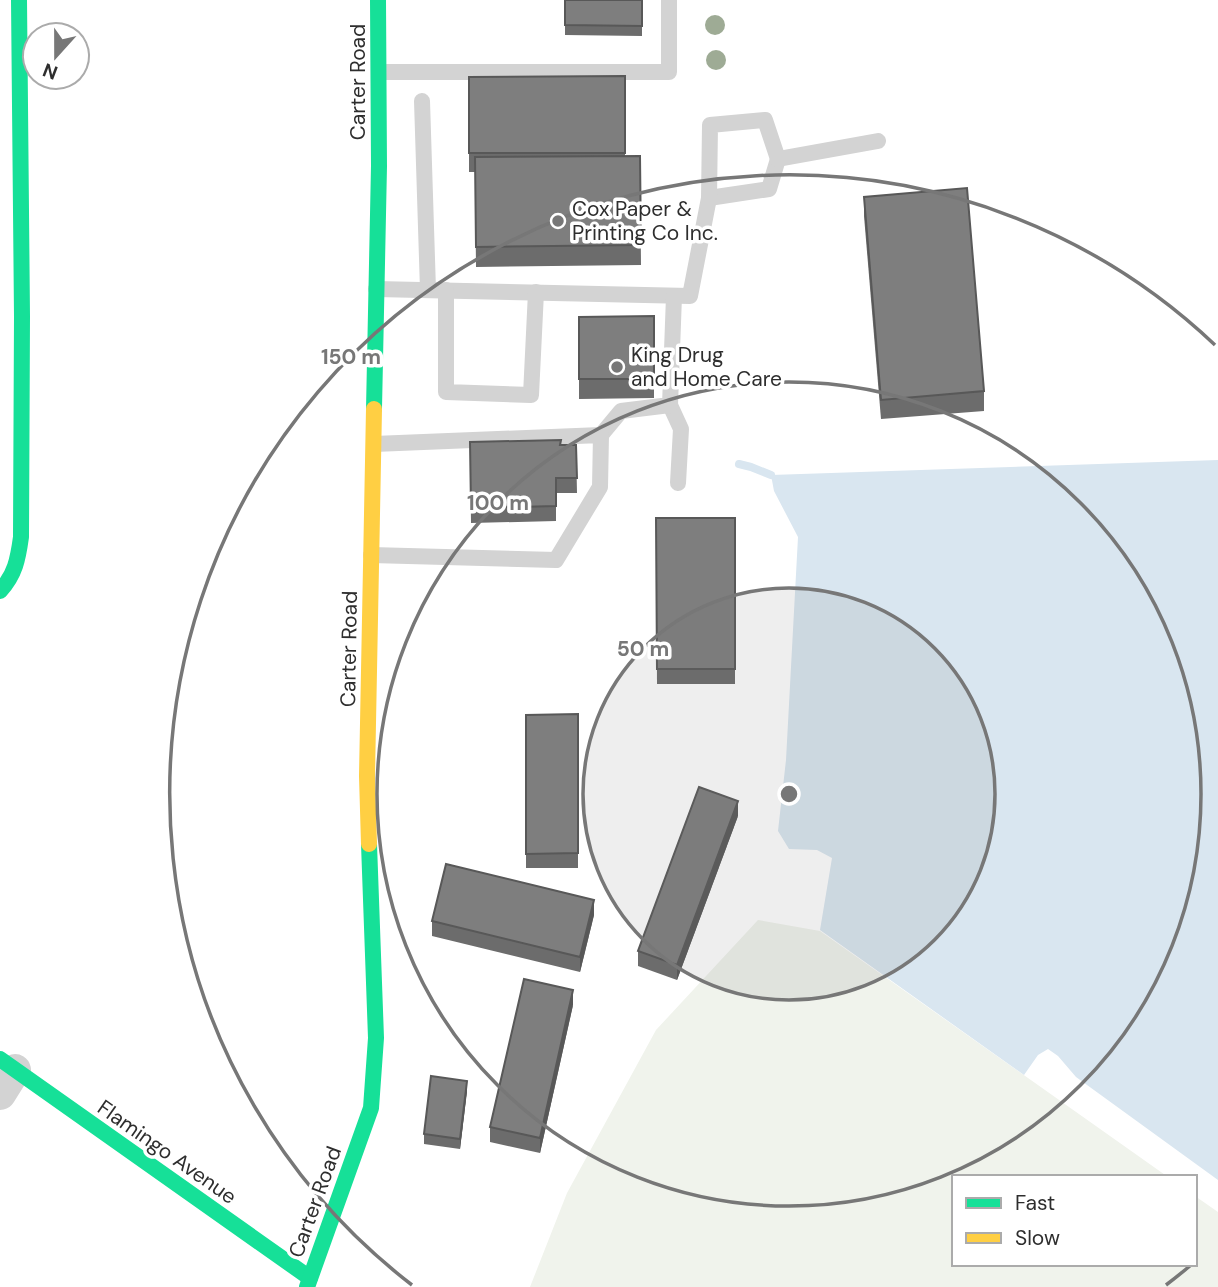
<svg xmlns="http://www.w3.org/2000/svg" width="1218" height="1287" viewBox="0 0 1218 1287" font-family="'DM Sans',sans-serif">
	<style>
		.green { fill: #f0f3ec }
		.water { fill: #d9e6f0 }
		.lines { fill: none; stroke-linecap: round; stroke-linejoin: round }
		.stream { stroke: #d9e6f0; stroke-width: 8 }
		.lane { stroke: #d3d3d3; stroke-width: 16 }
		.street { stroke: #d3d3d3; stroke-width: 32 }
		.fast { stroke: #16e098; stroke-width: 16 }
		.slow { stroke: #ffcf43; stroke-width: 16 }
		.tree { fill: #9eab95 }
		.wall { fill: #6c6c6c }
		.shaded-wall { fill: #585858 }
		.building { fill: #7e7e7e; stroke: #585858; stroke-width: 2 }
		.ring { fill: none; stroke: #777; stroke-width: 3.5 }
		.poi-dot { fill: #777; stroke: #fff; stroke-width: 2.5 }
		.labels { text-anchor: middle; stroke-width: 7; stroke-linejoin: round; paint-order: stroke }
		.street-label { font-size: 21px; fill: #2e2e2e; stroke: #fff }
		.poi-label { font-size: 21px; fill: #2e2e2e; stroke: #fff; text-anchor: start }
		.centre { fill: #777; stroke: #fff; stroke-width: 3.5 }
		.ring-label { font-size: 21px; text-anchor: middle; font-weight: bold; fill: #777; stroke: #fff; stroke-width: 7; stroke-linejoin: round; paint-order: stroke }
	</style>
	<rect width="100%" height="100%" fill="#fff"/>
	<!-- green -->
	<path class="green" d="M758,920L820,931L1168,1177H954V1264H1195V1196L1218,1212V1287H530L567,1193L656,1030Z"/>
	<!-- water -->
	<path class="water" d="M1218,460V1180L1076,1077L1058,1056L1048,1049L1038,1055L1024,1075L820,930L832,858L817,850L789,849L778,831L786,760L798,537L774,491L771,475Z"/>
	<g class="lines">
		<!-- stream -->
		<path class="stream" d="M739,464L751,467L771,475"/>
		<!-- lane -->
		<g class="lane">
			<path d="M379,72H669V0"/>
			<path d="M422,101L428,290"/>
			<path d="M709,198L769,189L778,159"/>
			<path d="M376,289L690,296L709,198L710,125L765,120L778,159L878,141"/>
			<path d="M446,290V392L531,395L536,292"/>
			<path d="M670,405L681,429L678,483"/>
			<path d="M601,435L621,411L670,405L674,296"/>
			<path d="M371,555L556,560L600,487L601,435L374,444"/>
		</g>
		<!-- street -->
		<path class="street" d="M0,1094L15,1070"/>
		<!-- fast -->
		<g class="fast">
			<path d="M374,409L379,166L378,0"/>
			<path d="M0,591C15,575 18,559 21,537L22,316L19,0"/>
			<path d="M0,1059L310,1278"/>
			<path d="M307,1287L371,1108L376,1038L369,844"/>
		</g>
		<!-- slow -->
		<path class="slow" d="M369,844L367,776L374,409"/>
	</g>
	<!-- trees -->
	<g class="tree">
		<circle cx="715" cy="25" r="10"/>
		<circle cx="716" cy="60" r="10"/>
	</g>
	<!-- wall -->
	<g class="wall">
		<path d="M565,0H642V36L565,35Z"/>
		<path d="M625,76V156H640L641,265L476,267L475,172H469V77Z"/>
		<path d="M864,197L984,391V411L881,419L864,216Z"/>
		<path d="M654,316V398L579,399V317Z"/>
		<path d="M470,442L576,445L577,493H556V521L471,523Z"/>
		<path d="M656,518H735V684H657Z"/>
		<path d="M578,714V868H526V715Z"/>
		<path d="M738,816L677,980L638,966V951Z"/>
		<path d="M594,915L580,972L432,936V921Z"/>
		<path d="M573,1005L540,1153L490,1142V1127Z"/>
		<path d="M467,1091L460,1149L424,1144V1134Z"/>
	</g>
	<!-- shaded-wall -->
	<g class="shaded-wall">
		<path d="M738,801V816L677,980V965Z"/>
		<path d="M594,900V915L580,972V957Z"/>
		<path d="M573,990V1005L540,1153V1138Z"/>
		<path d="M467,1081V1091L460,1149V1139Z"/>
	</g>
	<!-- building -->
	<g class="building">
		<path d="M565,0H642V26L565,25Z"/>
		<path d="M625,76V153H469V77Z"/>
		<path d="M640,156L641,245L476,247L475,157Z"/>
		<path d="M967,188L984,391L881,400L864,197Z"/>
		<path d="M654,316V379H579V317Z"/>
		<path d="M561,440L560,445H576L577,478H556V506L471,508L470,442Z"/>
		<path d="M656,518H735V669H657Z"/>
		<path d="M578,714V853L526,854V715Z"/>
		<path d="M699,787L738,801L677,965L638,951Z"/>
		<path d="M446,864L594,900L580,957L432,921Z"/>
		<path d="M524,979L573,990L540,1138L490,1127Z"/>
		<path d="M431,1076L467,1081L460,1139L424,1134Z"/>
	</g>
	<!-- distance rings -->
	<circle cx="789" cy="794" r="206" fill="#777" fill-opacity=".12"/>
	<g class="ring">
		<circle cx="789" cy="794" r="206"/>
		<circle cx="789" cy="794" r="412"/>
		<path d="M1191 1265A619 619 0 0 1 1166 1285M412 1285A619 619 0 1 1 1215 345"/>
	</g>
	<!-- markers -->
	<g class="poi-dot">
		<circle cx="558" cy="221" r="7"/>
		<circle cx="617" cy="367" r="7"/>
	</g>
	<g class="labels">
		<!-- street labels -->
		<g class="street-label">
			<text transform="translate(358 82) rotate(-90)" y="7">Carter Road</text>
			<text transform="translate(349 649) rotate(-89)" y="7">Carter Road</text>
			<text transform="translate(167 1152) rotate(35)" y="7">Flamingo Avenue</text>
			<text transform="translate(315 1202) rotate(-70)" y="7">Carter Road</text>
		</g>
		<!-- poi labels -->
		<g class="poi-label">
			<text x="572" y="216">Cox Paper &amp;<tspan x="572" dy="24">Printing Co Inc.</tspan></text>
			<text x="631" y="362">King Drug<tspan x="631" dy="24">and Home Care</tspan></text>
		</g>
	</g>
	<circle cx="789" cy="794" r="10" class="centre"/>
	<g class="ring-label">
		<text x="351" y="364">150 m</text>
		<text x="498" y="510">100 m</text>
		<text x="643" y="656">50 m</text>
	</g>
	<!-- legend -->
	<rect x="952" y="1175" width="245" height="91" fill="#ffffff" stroke="#ababab" stroke-width="2"/>
	<rect x="966" y="1198" width="35" height="10" fill="#16e098" stroke="#ababab" stroke-width="2"/>
	<text x="1015" y="1210" font-size="21" fill="#2e2e2e">Fast</text>
	<rect x="966" y="1233" width="35" height="10" fill="#ffcf43" stroke="#ababab" stroke-width="2"/>
	<text x="1015" y="1245" font-size="21" fill="#2e2e2e">Slow</text>
	<!-- north arrow -->
	<g transform="translate(56 56) rotate(201)"><circle r="33" fill="#ffffff" stroke="#ababab" stroke-width="2"/>
	<path d="M0-5L12 26L0 18L-12 26Z" fill="#777777"/>
	<text y="-10" font-size="19" font-weight="bold" text-anchor="middle" fill="#2e2e2e">N</text>
	</g>
</svg>
